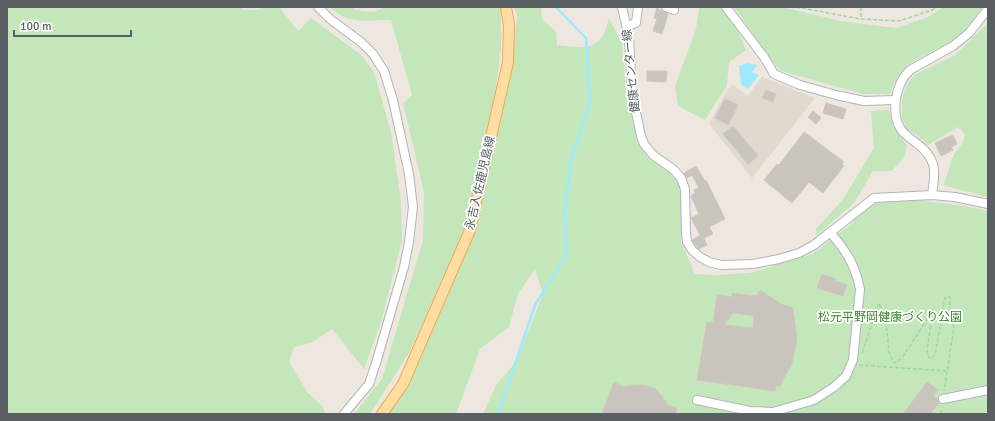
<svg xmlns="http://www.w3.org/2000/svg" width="995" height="421" viewBox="0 0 995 421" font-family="Signika,'Noto Sans JP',sans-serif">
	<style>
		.education { fill: #dfd9d0 }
		.green { fill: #c3e7ba }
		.water { fill: #9ee9ff }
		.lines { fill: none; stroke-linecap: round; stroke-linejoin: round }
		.stream { stroke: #9ee9ff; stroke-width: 2.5 }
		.building { fill: #cac4bf; stroke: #d2c7be; fill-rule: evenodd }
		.minor-casing { stroke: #b1b5b9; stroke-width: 10 }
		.major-casing { stroke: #fba54b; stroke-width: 12 }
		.path { stroke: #9cda9f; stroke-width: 1.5; stroke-dasharray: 4 2; stroke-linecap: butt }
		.minor { stroke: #fff; stroke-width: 8 }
		.major { stroke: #ffdda3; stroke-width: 10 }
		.labels { text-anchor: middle; stroke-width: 3.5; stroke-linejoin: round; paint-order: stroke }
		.street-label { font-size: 12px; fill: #595f62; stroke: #fff }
		.park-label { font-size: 12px; fill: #3c842e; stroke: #fff }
	</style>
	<rect width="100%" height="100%" fill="#ede7e0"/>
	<!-- education -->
	<path class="education" d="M762,77L815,98L752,178L709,124L725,94L732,84L748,96Z"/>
	<!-- green -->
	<g class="green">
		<path d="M7,7H242L243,10H259L262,7H279L298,31L311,18L361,55L374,72L391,132L401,201L402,241L381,322L364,369L332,329L311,343L294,347L289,362L308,393L322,406L326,414H7Z"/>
		<path d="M330,7H352L356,10L374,12L386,7H500L501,11V49L493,109L464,232L409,353L370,414H354L382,379L423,240L424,192L403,103L412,95L391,20C366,20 349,25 330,7Z"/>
		<path d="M514,7H541L542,19L556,32L557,45C587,48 601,52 609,18L622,43L626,92L636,137L641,149L649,159L667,169L676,179L682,191L681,242L695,274L715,275L750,273L812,254L850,225L858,217L877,201L918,200L970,207L988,211V414H483L496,385L516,362L543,294L535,269L518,294L509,327L480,349L456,414H387L432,327L477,226L509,78L517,17Z"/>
		<path d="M698,7H721L738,31L746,50L729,62L727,85L705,120L678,106L675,86L696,29L699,9Z"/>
		<path d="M734,7H782L841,21L896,28L928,17L944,7H983L967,28L948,43L907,65L896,79L890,94H863L781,71L774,63Z"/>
		<path d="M988,23V198L973,193L943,185C948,176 949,165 953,157C958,147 962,148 965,134L958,127L928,145L918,136L908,130L902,118V102L905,87L914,75L954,56Z"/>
		<path d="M889,110L893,125L907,146L904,158L891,171H873L854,203L816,236V229L844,198L874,148L871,111Z"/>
	</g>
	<!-- water -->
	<path class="water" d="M747,63L757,65L752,72L759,75L748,89L741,84L739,66Z"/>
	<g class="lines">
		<!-- stream -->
		<path class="stream" d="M498,414L535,305L566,256L565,211L571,160L590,102L586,38L556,7"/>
	</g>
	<!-- building -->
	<g class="building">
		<path d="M657,8L668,14L662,34L653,31L657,19L654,18Z"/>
		<path d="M647,71H667L666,82L647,81Z"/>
		<path d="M766,90L776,94L773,102L762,98Z"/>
		<path d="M725,99L738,105L728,125L715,118Z"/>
		<path d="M826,103L846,109L843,119L823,113Z"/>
		<path d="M813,111L821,118L816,124L808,117Z"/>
		<path d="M733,126L758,156L748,164L723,134Z"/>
		<path d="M804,132L844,162L842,164L844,166L823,193L809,182L792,203L764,180L777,164L779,165Z"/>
		<path d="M953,135L957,144L951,147L953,150L941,156L935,143Z"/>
		<path d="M696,166L705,181L706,180L725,219L709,227L713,234L704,238L707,245L699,249L692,240L700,235L691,218L699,214L691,196L695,193L694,190L699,188L692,175L687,178L684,173Z"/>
		<path d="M822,274L836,279L835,281L847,285L843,296L817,288Z"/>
		<path d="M760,290L781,304L793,308L797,340L792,363L780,386H776L775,391L697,380L707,322L713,323L717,295L732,297V293L756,296ZM733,313L754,316L753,328L724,325Z"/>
		<path d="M614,382L624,387L635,385H645L655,389L662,396L668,405L677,408L675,414H602Z"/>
		<path d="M927,382L938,390L933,396L938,399L939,403L930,414H903Z"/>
	</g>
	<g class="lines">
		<defs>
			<g id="minor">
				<path d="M318,7L330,19L361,42L373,54L384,71L393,100L409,174L413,207L409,242L404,267L376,363L369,384L344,414"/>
				<path d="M622,7L629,37L632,94L641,136L644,144L653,155L673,169L681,178L685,189L686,233L687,242L692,250L700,257L709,262L721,265L753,264L779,259L799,253L814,245L874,198L932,195L955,197L988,204"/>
				<path d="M666,7L674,10"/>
				<path d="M726,7L764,57L774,74L800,85L836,95L864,101L895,100"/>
				<path d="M627,26L636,23L638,7"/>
				<path d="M932,195C933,186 936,173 933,164C927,147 915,144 904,133C889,117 895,84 910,70L953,46L969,33L988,9"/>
				<path d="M943,399L988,390"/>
				<path d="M697,400L750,411L773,412L814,400L834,387L846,376L853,360L860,289C855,264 846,251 830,232"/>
			</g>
			<path id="major" d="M382,414L403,384L470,230L508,62L509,25L506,7"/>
		</defs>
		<!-- minor casing -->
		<use href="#minor" class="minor-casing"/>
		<!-- major casing -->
		<use href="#major" class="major-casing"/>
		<!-- path -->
		<g class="path">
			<path d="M796,7L861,19L899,21L932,10L937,7"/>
			<path d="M861,7V19"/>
			<path d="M862,353L879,303L886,321L889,352L894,363L902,358L933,310L927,350L928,356L931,359L935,355L945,297H950C950,308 948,317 954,327L944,391"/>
			<path d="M859,365L947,371"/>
			<path d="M941,414L942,407"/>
		</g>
		<!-- minor -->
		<use href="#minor" class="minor"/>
		<!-- major -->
		<use href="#major" class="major"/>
	</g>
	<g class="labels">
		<!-- street labels -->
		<g class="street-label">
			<text transform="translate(631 71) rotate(-96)" y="4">健康センター線</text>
			<text transform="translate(480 183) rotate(-77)" y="4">永吉入佐鹿児島線</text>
		</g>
		<!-- park labels -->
		<g class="park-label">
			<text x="890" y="321">松元平野岡健康づくり公園</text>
		</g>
	</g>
	<!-- border -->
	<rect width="995" height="421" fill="none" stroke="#595f62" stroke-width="16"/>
	<!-- scale -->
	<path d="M14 30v6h117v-6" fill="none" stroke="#595f62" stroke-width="2"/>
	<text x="20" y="30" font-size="12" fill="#595f62" stroke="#ffffff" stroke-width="3" paint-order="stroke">100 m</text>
</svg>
